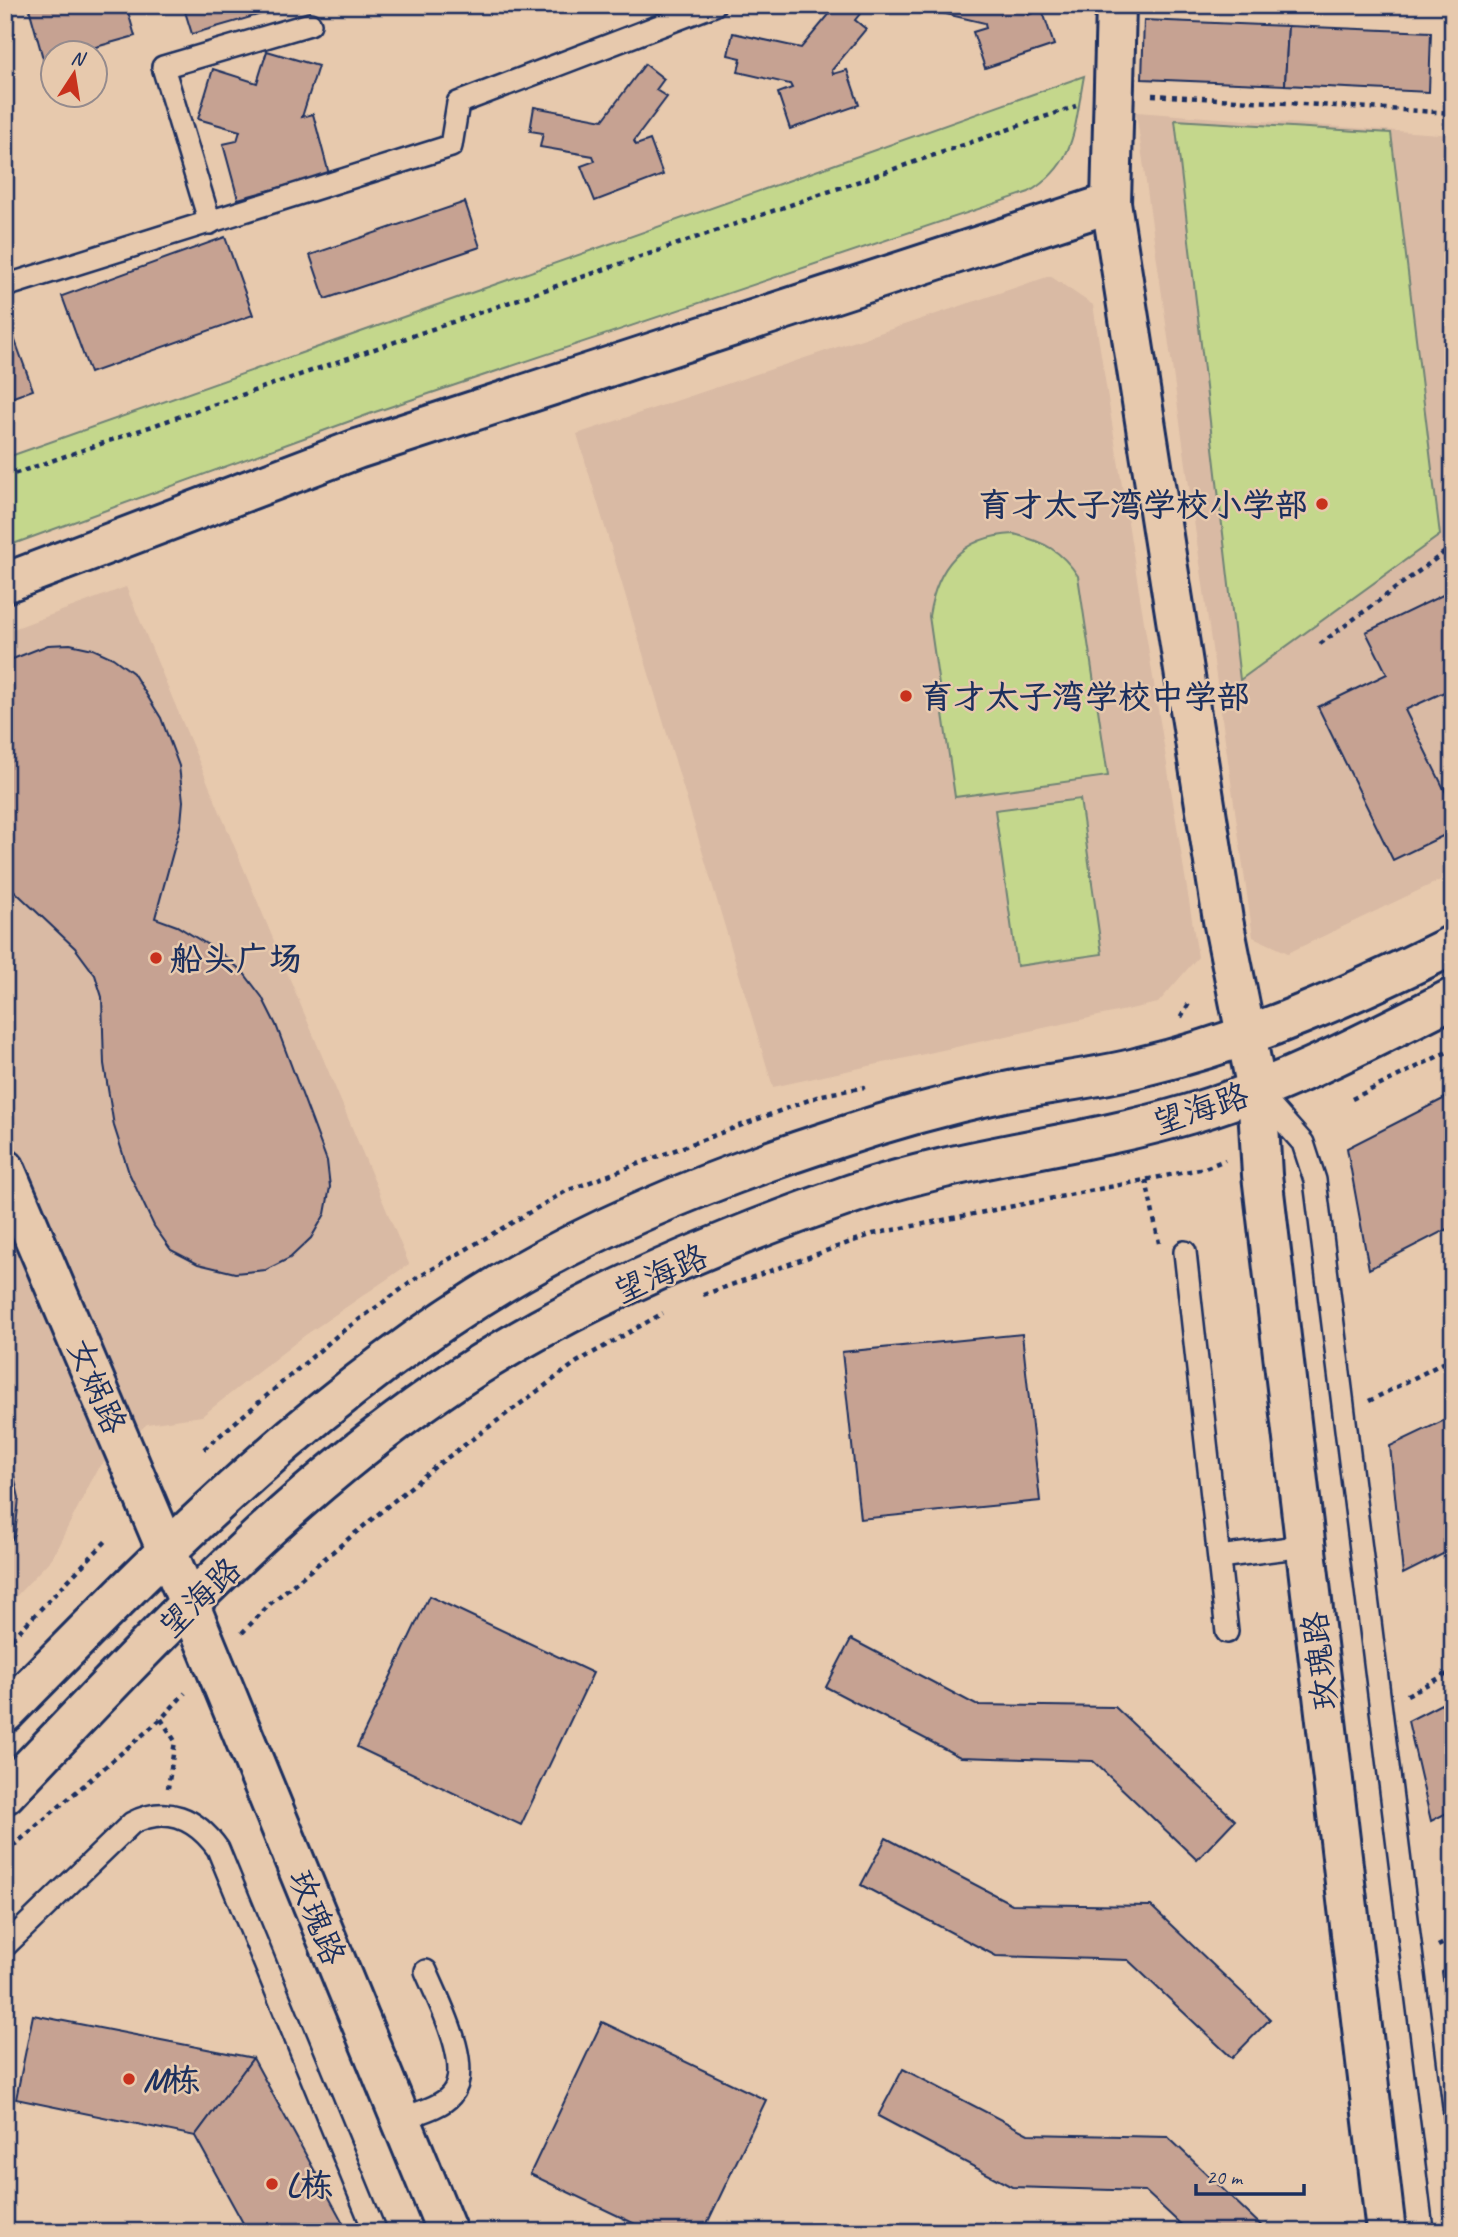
<svg xmlns="http://www.w3.org/2000/svg" width="1458" height="2237" viewBox="0 0 1458 2237" font-family="Caveat,'LXGW WenKai TC',sans-serif">
	<style>
		.built { fill: #d9baa4 }
		.green { fill: #c4d78c; stroke: #708375; stroke-width: 2 }
		.building { fill: #c6a292; stroke: #1b2f5e; stroke-width: 2 }
		.lines { fill: none; stroke-linecap: round; stroke-linejoin: round }
		.service-casing { stroke: #1b2f5e; stroke-width: 26 }
		.minor-casing { stroke: #1b2f5e; stroke-width: 44 }
		.tertiary-casing { stroke: #1b2f5e; stroke-width: 44 }
		.primary-casing { stroke: #1b2f5e; stroke-width: 44 }
		.path { stroke: #1b2f5e; stroke-width: 4.5; stroke-dasharray: 5 5; stroke-linecap: butt }
		.service { stroke: #e7c9ad; stroke-width: 21 }
		.minor { stroke: #e7c9ad; stroke-width: 38 }
		.tertiary { stroke: #e7c9ad; stroke-width: 38 }
		.primary { stroke: #e7c9ad; stroke-width: 38 }
		.poi-dot { fill: #c8321e; stroke: #e7c9ad; stroke-width: 2.5 }
		.labels { text-anchor: middle; stroke-width: 5; stroke-linejoin: round; paint-order: stroke }
		.poi-label { font-size: 33px; font-weight: bold; fill: #1b2f5e; stroke: #e7c9ad; text-anchor: start }
		.street-label { font-size: 33px; fill: #1b2f5e; stroke: #e7c9ad }
	</style>
	<rect width="100%" height="100%" fill="#e7c9ad"/>
	<filter id="ink" filterUnits="userSpaceOnUse"><feTurbulence type="fractalNoise" baseFrequency=".0143" numOctaves="2"/><feDisplacementMap in="SourceGraphic" scale="14" xChannelSelector="R" yChannelSelector="G"/><feConvolveMatrix kernelMatrix="1 2 1 2 8 2 1 2 1" color-interpolation-filters="sRGB"/></filter>
	<g filter="url(#ink)">
		<!-- built -->
		<g class="built">
			<path d="M1136,112L1453,135V874L1288,953L1253,937Z"/>
			<path d="M1050,276L1093,305L1198,957L1158,1003L773,1087L577,434Z"/>
			<path d="M126,587L409,1264L304,1336L202,1416L147,1424L98,1468L52,1558L5,1608V632Z"/>
		</g>
		<!-- green -->
		<g class="green">
			<path d="M1084,76C1074,127 1077,163 1029,192L375,412L5,547V458Z"/>
			<path d="M1175,120L1391,133L1440,535L1240,680Z"/>
			<path d="M1014,534C1044,542 1061,550 1078,576L1108,776L955,797L929,616C937,566 962,536 1014,534Z"/>
			<path d="M1080,799L1102,954L1017,966L995,810Z"/>
		</g>
		<!-- building -->
		<g class="building">
			<path d="M37,5H126L135,36L78,52H52V60L44,62L29,8Z"/>
			<path d="M183,5H281L282,8L192,34Z"/>
			<path d="M837,5H858L863,10L855,20L866,29L832,70L833,74L847,70L859,105L790,129L778,93L792,88L790,84L738,72L741,58L728,55L733,33L801,48Z"/>
			<path d="M934,5H1031L1027,10L1028,15L1042,9L1054,45L985,68L973,32L986,28L985,23L933,11Z"/>
			<path d="M1144,20L1288,26L1285,85L1142,79Z"/>
			<path d="M1288,26L1431,32L1429,92L1285,85Z"/>
			<path d="M267,51L318,66L302,117L313,114L329,174L238,199L223,144L237,141L240,131L198,119L213,69L257,83Z"/>
			<path d="M645,64L664,79L656,90L667,97L634,141L636,145L650,140L663,175L595,201L581,166L595,161L593,156L540,147L543,133L530,131L534,107L603,120Z"/>
			<path d="M465,202L480,247L325,299L310,255Z"/>
			<path d="M225,237L253,315L90,373L62,296Z"/>
			<path d="M5,313L33,390L5,400Z"/>
			<path d="M1453,590V688L1405,710L1453,807V831L1393,860L1318,707L1387,674L1366,632Z"/>
			<path d="M70,644L93,649L113,658L133,673L161,718L179,766L183,801L181,823L155,918L177,926L221,953L243,972L262,997L276,1025L327,1161L330,1187L325,1214L311,1238L290,1258L266,1270L235,1273L198,1264L171,1250L154,1226L129,1173L114,1126L104,1064L102,997L95,975L75,948L5,882V662L48,645Z"/>
			<path d="M1453,1094V1226L1369,1269L1347,1148Z"/>
			<path d="M1022,1334L1040,1501L860,1519L842,1352Z"/>
			<path d="M1453,1416V1549L1403,1574L1390,1446Z"/>
			<path d="M5,1435L19,1498L15,1535L5,1549Z"/>
			<path d="M429,1596L593,1673L521,1825L357,1747Z"/>
			<path d="M851,1639L976,1705L1115,1707L1235,1820L1197,1860L1093,1761L960,1757L826,1687Z"/>
			<path d="M1453,1698V1810L1431,1821L1408,1721Z"/>
			<path d="M886,1838L1012,1904L1151,1906L1270,2019L1232,2058L1128,1960L996,1956L861,1885Z"/>
			<path d="M1453,1966V2051L1442,1972Z"/>
			<path d="M33,2015L253,2058L195,2136L16,2099Z"/>
			<path d="M602,2022L766,2100L703,2232H652L530,2174Z"/>
			<path d="M253,2058L348,2232H248L195,2136Z"/>
			<path d="M903,2069L1028,2134L1168,2137L1268,2232H1189L1145,2191L1012,2187L878,2116Z"/>
		</g>
		<g class="lines">
			<defs>
				<g id="service">
					<path d="M210,223L163,67L310,24"/>
					<path d="M5,286L451,146L458,103L714,5"/>
					<path d="M1258,1092L1303,1143L1315,1180L1446,2232"/>
					<path d="M1185,1252L1227,1632"/>
					<path d="M1219,1557L1305,1546"/>
					<path d="M5,1946L132,1823C167,1805 196,1818 218,1849L375,2232"/>
					<path d="M401,2119C416,2113 440,2108 451,2095C475,2068 438,2000 426,1971"/>
				</g>
				<g id="minor">
					<path d="M1116,5L1111,203L1223,920L1257,1090L1262,1175L1386,2232"/>
					<path d="M5,583L357,449L1111,203"/>
					<path d="M189,1603L447,2232"/>
				</g>
				<path id="tertiary" d="M5,1169L189,1603"/>
				<g id="primary">
					<path d="M5,1713C163,1552 324,1386 521,1272C617,1217 732,1172 838,1138C891,1120 945,1105 1000,1093C1046,1083 1094,1079 1140,1067C1250,1041 1352,995 1453,945"/>
					<path d="M5,1794C141,1652 277,1502 439,1391C562,1306 711,1243 852,1194C961,1156 1078,1147 1189,1114C1281,1087 1368,1041 1453,998"/>
				</g>
			</defs>
			<!-- service casing -->
			<use href="#service" class="service-casing"/>
			<!-- minor casing -->
			<use href="#minor" class="minor-casing"/>
			<!-- tertiary casing -->
			<use href="#tertiary" class="tertiary-casing"/>
			<!-- primary casing -->
			<use href="#primary" class="primary-casing"/>
			<!-- path -->
			<g class="path">
				<path d="M1152,95L1453,113"/>
				<path d="M5,477L1076,106"/>
				<path d="M1320,644L1453,546"/>
				<path d="M1181,1017L1191,1000"/>
				<path d="M1352,1099L1453,1049"/>
				<path d="M1146,1180L1159,1243"/>
				<path d="M703,1295L873,1234L1205,1168L1225,1160"/>
				<path d="M1369,1401L1453,1358"/>
				<path d="M204,1449L339,1334L417,1278L566,1191L822,1095L865,1087"/>
				<path d="M242,1633L271,1603L436,1466L577,1362L663,1313"/>
				<path d="M5,1646L109,1538"/>
				<path d="M1407,1695L1453,1671"/>
				<path d="M161,1719L175,1741L168,1788"/>
				<path d="M5,1853L161,1719L185,1693"/>
				<path d="M1438,1946L1453,1938"/>
			</g>
			<!-- service -->
			<use href="#service" class="service"/>
			<!-- minor -->
			<use href="#minor" class="minor"/>
			<!-- tertiary -->
			<use href="#tertiary" class="tertiary"/>
			<!-- primary -->
			<use href="#primary" class="primary"/>
		</g>
	</g>
	<!-- markers -->
	<g class="poi-dot">
		<circle cx="1322" cy="504" r="7"/>
		<circle cx="906" cy="696" r="7"/>
		<circle cx="156" cy="958" r="7"/>
		<circle cx="129" cy="2079" r="7"/>
		<circle cx="272" cy="2184" r="7"/>
	</g>
	<g class="labels">
		<!-- poi labels -->
		<g class="poi-label">
			<text x="1308" y="516" text-anchor="end">育才太子湾学校小学部</text>
			<text x="920" y="708">育才太子湾学校中学部</text>
			<text x="170" y="970">船头广场</text>
			<text x="143" y="2091">M栋</text>
			<text x="286" y="2196">L栋</text>
		</g>
		<!-- street labels -->
		<g class="street-label">
			<text transform="translate(1200 1108) rotate(-18)" y="12">望海路</text>
			<text transform="translate(660 1273) rotate(-24)" y="12">望海路</text>
			<text transform="translate(98 1386) rotate(67)" y="12">女娲路</text>
			<text transform="translate(199 1597) rotate(-44)" y="12">望海路</text>
			<text transform="translate(1319 1661) rotate(-97)" y="12">玫瑰路</text>
			<text transform="translate(318 1917) rotate(68)" y="12">玫瑰路</text>
		</g>
	</g>
	<!-- margin -->
	<rect width="1458" height="2237" fill="none" stroke="#e7c9ad" stroke-width="28"/>
	<rect x="14" y="14" width="1430" height="2209" fill="none" stroke="#1b2f5e" stroke-width="2.5" filter="url(#ink)"/>
	<!-- north arrow -->
	<g transform="translate(74 74) rotate(12)"><circle r="33" fill="#e7c9ad" stroke="#958b8d" stroke-width="2"/>
	<path d="M0-5L12 26L0 18L-12 26Z" fill="#c8321e"/>
	<text y="-10" font-size="19" font-weight="bold" text-anchor="middle" fill="#1b2f5e">N</text>
	</g>
	<!-- scale -->
	<path d="M1196 2184v10h108v-10" fill="none" stroke="#1b2f5e" stroke-width="3.5"/>
	<text x="1206" y="2184" font-size="21" fill="#1b2f5e" stroke="#e7c9ad" stroke-width="5" paint-order="stroke">20 m</text>
</svg>
